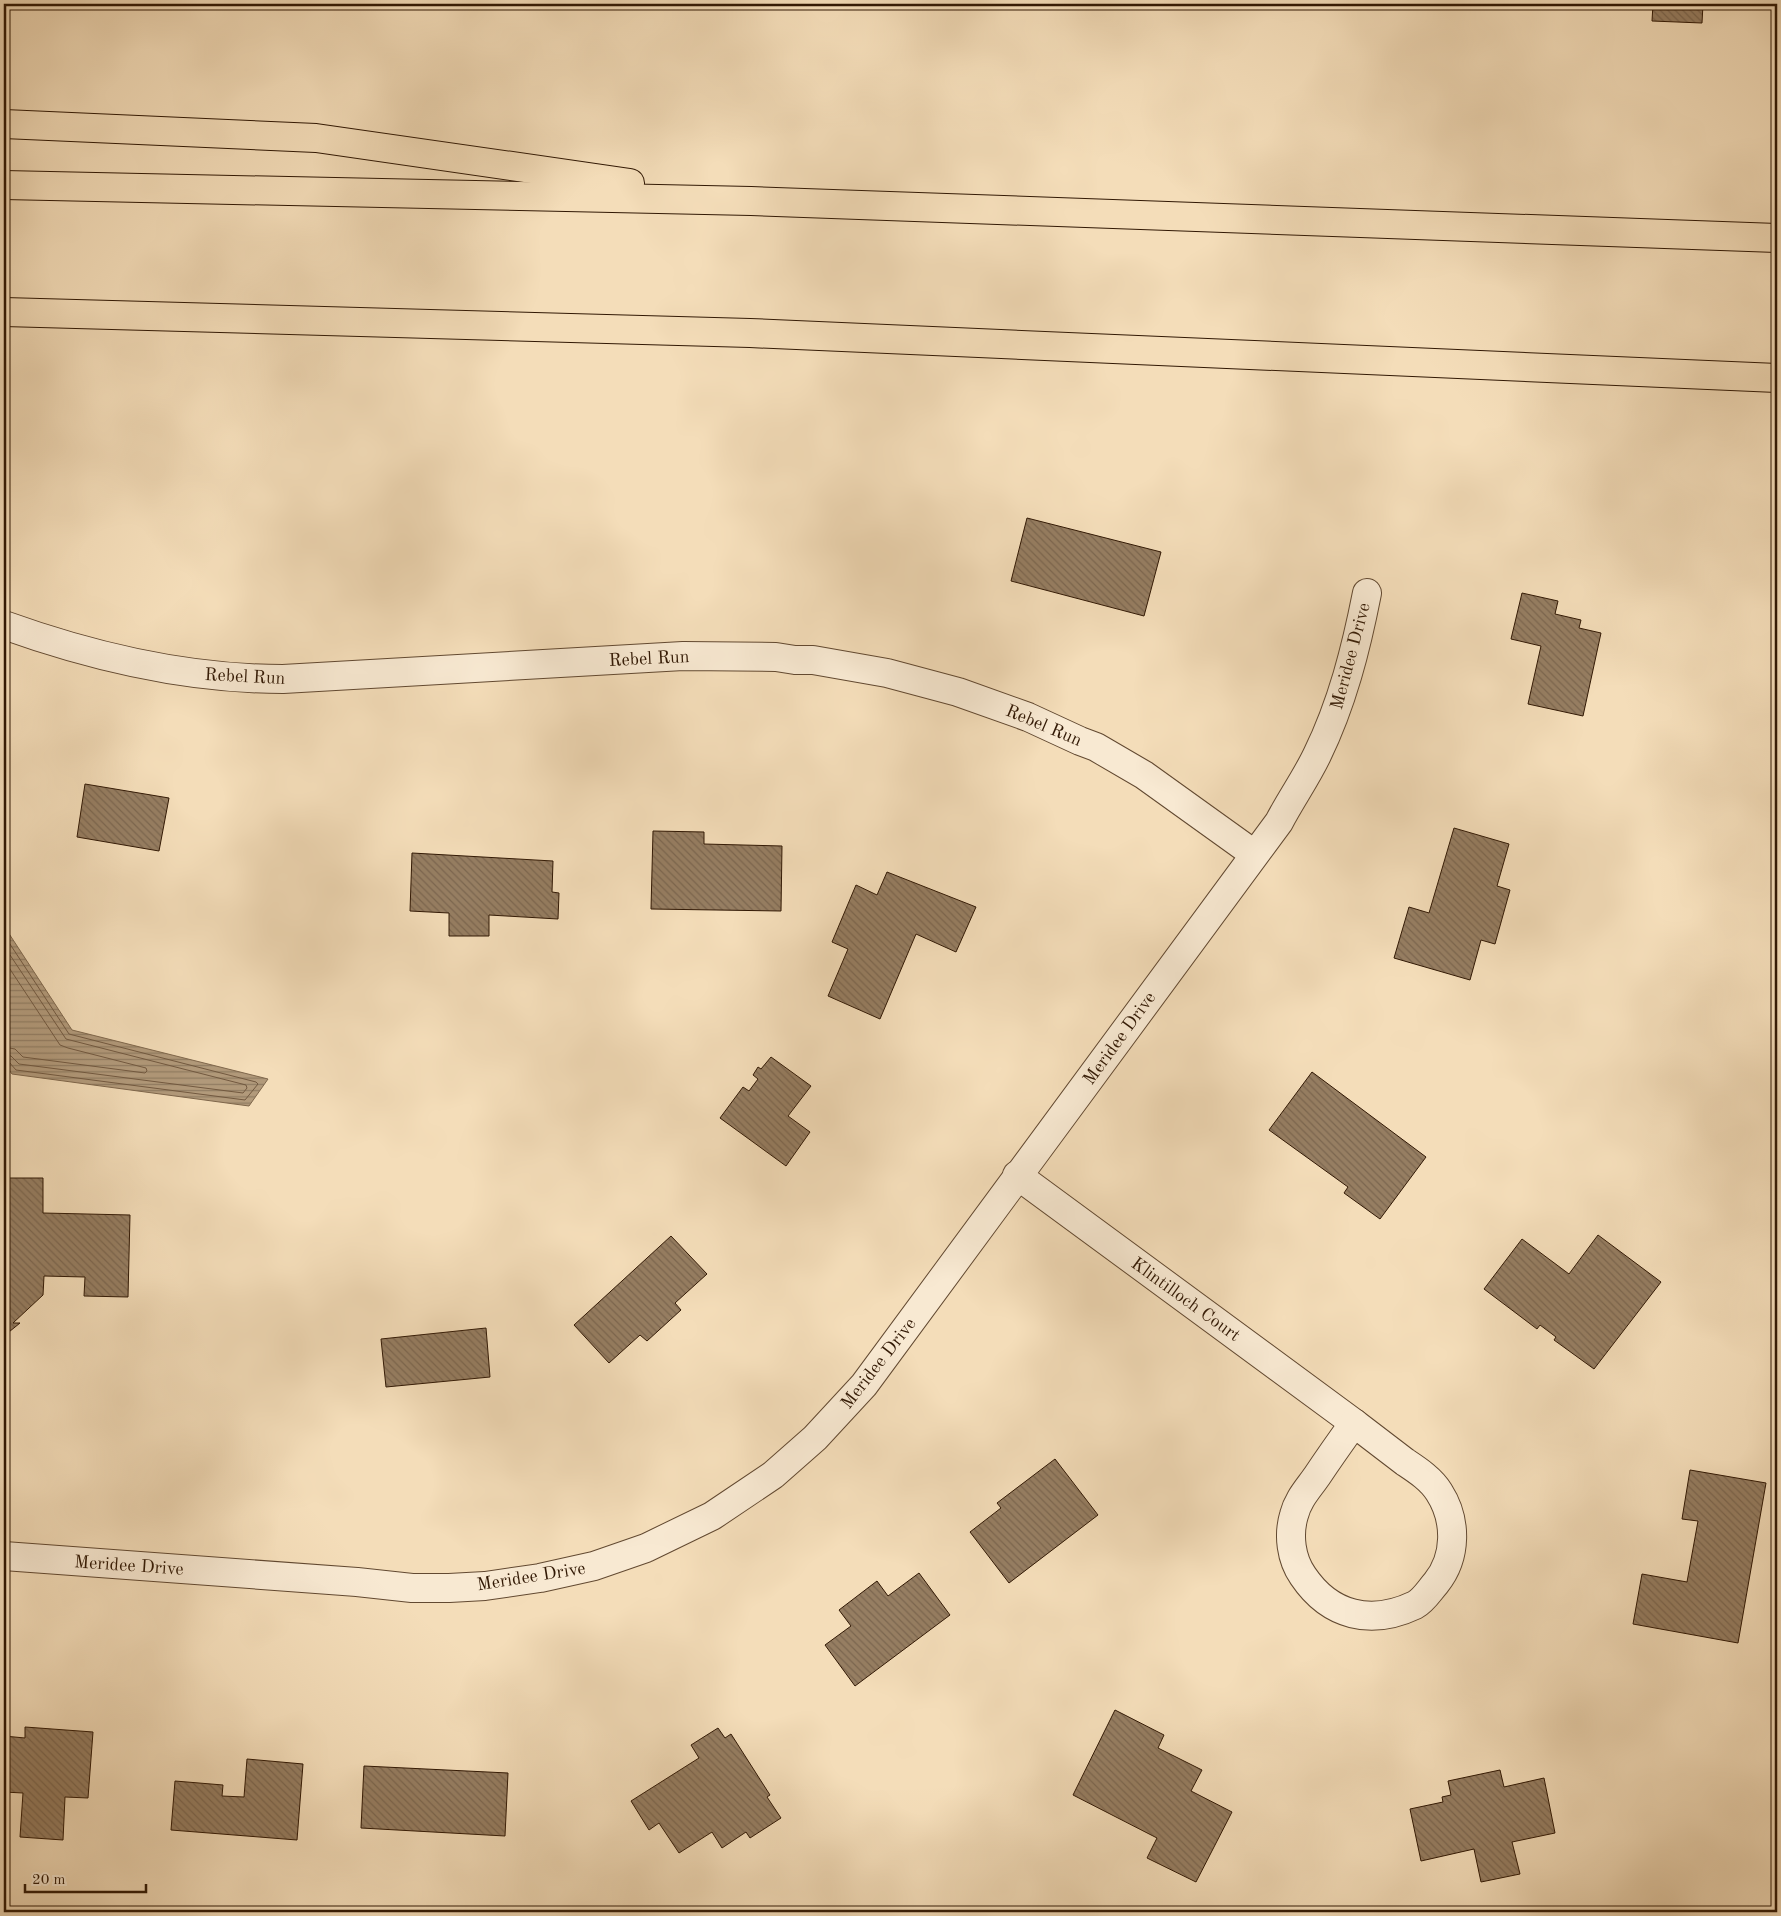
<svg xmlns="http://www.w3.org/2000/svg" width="1781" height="1916" viewBox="0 0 1781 1916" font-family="'Old Standard TT',serif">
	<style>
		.water { fill: url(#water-rules); stroke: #7e664b }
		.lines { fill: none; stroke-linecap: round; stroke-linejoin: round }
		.shore { stroke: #725940; stroke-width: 1 }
		.building { fill: url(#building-back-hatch); stroke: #311804 }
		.minor-casing { stroke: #624931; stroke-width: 30 }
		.motorway-casing { stroke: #311804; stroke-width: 30 }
		.minor { stroke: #f8e9d2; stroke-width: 28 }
		.motorway { stroke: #f4ddb9; stroke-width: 28 }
		.labels { text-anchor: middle; stroke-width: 5; stroke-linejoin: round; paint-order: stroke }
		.street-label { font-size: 18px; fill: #311804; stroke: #f8e9d2 }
	</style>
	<defs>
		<pattern id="water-rules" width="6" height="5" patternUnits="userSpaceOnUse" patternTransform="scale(1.25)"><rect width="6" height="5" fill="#b29a7b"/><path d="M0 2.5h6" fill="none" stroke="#917d63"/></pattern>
		<pattern id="building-back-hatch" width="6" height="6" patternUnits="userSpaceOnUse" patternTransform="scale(1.25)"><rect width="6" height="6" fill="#967e62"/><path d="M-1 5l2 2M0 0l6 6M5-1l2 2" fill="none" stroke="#7b664f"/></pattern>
	</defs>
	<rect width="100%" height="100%" fill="#f4ddb9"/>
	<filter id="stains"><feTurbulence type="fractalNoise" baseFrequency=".004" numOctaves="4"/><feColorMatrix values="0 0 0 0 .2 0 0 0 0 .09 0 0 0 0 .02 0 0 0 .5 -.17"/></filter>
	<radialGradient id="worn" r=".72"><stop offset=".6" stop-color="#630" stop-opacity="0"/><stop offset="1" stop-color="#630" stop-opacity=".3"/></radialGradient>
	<!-- water -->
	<path class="water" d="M4,926L72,1030L268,1079L249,1106L12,1074L4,1063Z"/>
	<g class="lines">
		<!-- shore -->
		<g class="shore">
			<path d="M4,935L69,1034L256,1082L258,1084L245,1100L16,1070L9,1062L4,1061"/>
			<path d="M4,946L66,1039L246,1085L247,1088L243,1093L19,1064L11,1056L4,1055"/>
			<path d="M4,960L60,1045L68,1048L146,1068L147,1071L145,1073L23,1057L15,1049L4,1047"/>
		</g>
	</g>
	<!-- building -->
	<g class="building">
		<path d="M1653,4H1703L1702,23L1652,21Z"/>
		<path d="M1027,518L1161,552L1144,616L1011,581Z"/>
		<path d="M1522,593L1558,601L1555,614L1581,620L1579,628L1601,633L1583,716L1528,704L1541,646L1511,639Z"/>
		<path d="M85,784L169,798L159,851L77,837Z"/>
		<path d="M1454,828L1509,844L1497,886L1510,890L1495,944L1481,940L1470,980L1394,958L1409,907L1429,913Z"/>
		<path d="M653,831L704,832V844L782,846L781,911L651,909Z"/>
		<path d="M412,853L553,861L552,892L559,893L558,919L489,915V936H449V913L410,911Z"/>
		<path d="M887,872L976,907L956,952L916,934L880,1019L828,996L848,949L832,942L856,885L877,895Z"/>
		<path d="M771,1057L811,1086L788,1116L810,1132L786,1166L720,1118L743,1087L749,1091L758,1079L753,1075L758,1067L761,1069Z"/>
		<path d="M1312,1072L1426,1157L1380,1219L1344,1193L1348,1187L1269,1130Z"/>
		<path d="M4,1178H43V1213L130,1215L128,1297L84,1296L85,1277L44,1276L43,1295L13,1323H20L4,1336Z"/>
		<path d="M1598,1235L1661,1282L1594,1369L1554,1340L1556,1337L1540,1325L1537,1329L1484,1289L1522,1239L1569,1274Z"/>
		<path d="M671,1236L707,1274L675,1303L681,1310L647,1341L640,1335L609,1363L574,1325Z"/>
		<path d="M486,1328L490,1377L386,1387L381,1339Z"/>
		<path d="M1055,1459L1098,1515L1009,1583L970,1532L1001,1508L997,1503Z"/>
		<path d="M1690,1470L1766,1483L1738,1643L1633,1624L1642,1574L1687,1582L1698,1521L1682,1519Z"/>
		<path d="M919,1573L950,1615L855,1686L825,1645L851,1626L839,1610L877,1581L888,1596Z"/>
		<path d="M1115,1710L1164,1735L1158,1748L1202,1770L1191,1791L1232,1812L1196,1882L1147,1858L1157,1838L1073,1795Z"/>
		<path d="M25,1727L93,1732L88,1798L65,1797L63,1840L20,1837L23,1793L4,1792V1736L25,1738Z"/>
		<path d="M718,1728L725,1738L731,1734L770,1795L767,1797L781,1818L750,1838L746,1832L722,1848L712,1832L679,1853L659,1823L649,1830L631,1801L699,1758L691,1745Z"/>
		<path d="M247,1759L303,1764L297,1840L171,1830L175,1781L223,1785L222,1796L244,1797Z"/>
		<path d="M364,1766L508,1773L505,1836L361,1828Z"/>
		<path d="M1500,1770L1504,1787L1544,1778L1555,1833L1512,1842L1520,1874L1481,1882L1474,1849L1421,1861L1410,1809L1443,1802L1442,1797L1451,1795L1448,1781Z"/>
	</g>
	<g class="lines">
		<defs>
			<g id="minor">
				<path d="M4,625C93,657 188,679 283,679L683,656L776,657L795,660H813L887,673L958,692L1028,717L1080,741L1096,747L1144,775L1254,854"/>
				<path d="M1017,1175L1354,1423"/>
				<path d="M1354,1423C1371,1436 1388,1449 1405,1462C1417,1470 1431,1479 1439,1492C1457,1520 1457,1557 1436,1583C1429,1591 1424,1600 1415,1605C1371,1626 1330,1616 1303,1576C1291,1559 1288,1535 1294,1515C1298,1499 1308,1489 1317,1476C1329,1458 1341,1441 1354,1423Z"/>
				<path d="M4,1556L357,1582L412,1588H449L485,1586L540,1578L594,1566L646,1548L712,1516L773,1475L815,1438L864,1385L1279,822C1291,799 1306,778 1317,755C1342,704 1356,649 1367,593"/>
			</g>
			<g id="motorway">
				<path d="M4,124L316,138L630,183"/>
				<path d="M4,185L751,201L1777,238"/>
				<path d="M4,312L750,333L1777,378"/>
			</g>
		</defs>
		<!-- minor casing -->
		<use href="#minor" class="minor-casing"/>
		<!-- motorway casing -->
		<use href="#motorway" class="motorway-casing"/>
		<!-- minor -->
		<use href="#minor" class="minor"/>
		<!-- motorway -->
		<use href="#motorway" class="motorway"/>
	</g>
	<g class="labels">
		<!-- street labels -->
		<g class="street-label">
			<text transform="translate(1350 656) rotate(-75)" y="6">Meridee Drive</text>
			<text transform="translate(649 658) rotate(-3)" y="6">Rebel Run</text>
			<text transform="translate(245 676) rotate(3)" y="6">Rebel Run</text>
			<text transform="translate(1044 725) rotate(23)" y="6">Rebel Run</text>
			<text transform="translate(1119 1038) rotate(-54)" y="6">Meridee Drive</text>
			<text transform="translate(1186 1299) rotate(36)" y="6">Klintilloch Court</text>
			<text transform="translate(878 1363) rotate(-52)" y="6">Meridee Drive</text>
			<text transform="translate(129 1565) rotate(4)" y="6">Meridee Drive</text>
			<text transform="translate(531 1576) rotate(-9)" y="6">Meridee Drive</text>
		</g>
	</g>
	<!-- margin -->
	<rect width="1781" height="1916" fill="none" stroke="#f4ddb9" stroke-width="20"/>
	<rect x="5" y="5" width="1771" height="1906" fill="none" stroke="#311804" stroke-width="2.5"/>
	<rect x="10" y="10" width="1761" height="1896" fill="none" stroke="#311804"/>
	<!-- scale -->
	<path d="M25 1884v8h121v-8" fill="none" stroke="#311804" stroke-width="2.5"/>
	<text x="32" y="1884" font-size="15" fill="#311804" stroke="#f8e9d2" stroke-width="4" paint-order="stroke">20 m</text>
	<rect width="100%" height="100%" filter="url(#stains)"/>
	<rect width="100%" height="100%" fill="url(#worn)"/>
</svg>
